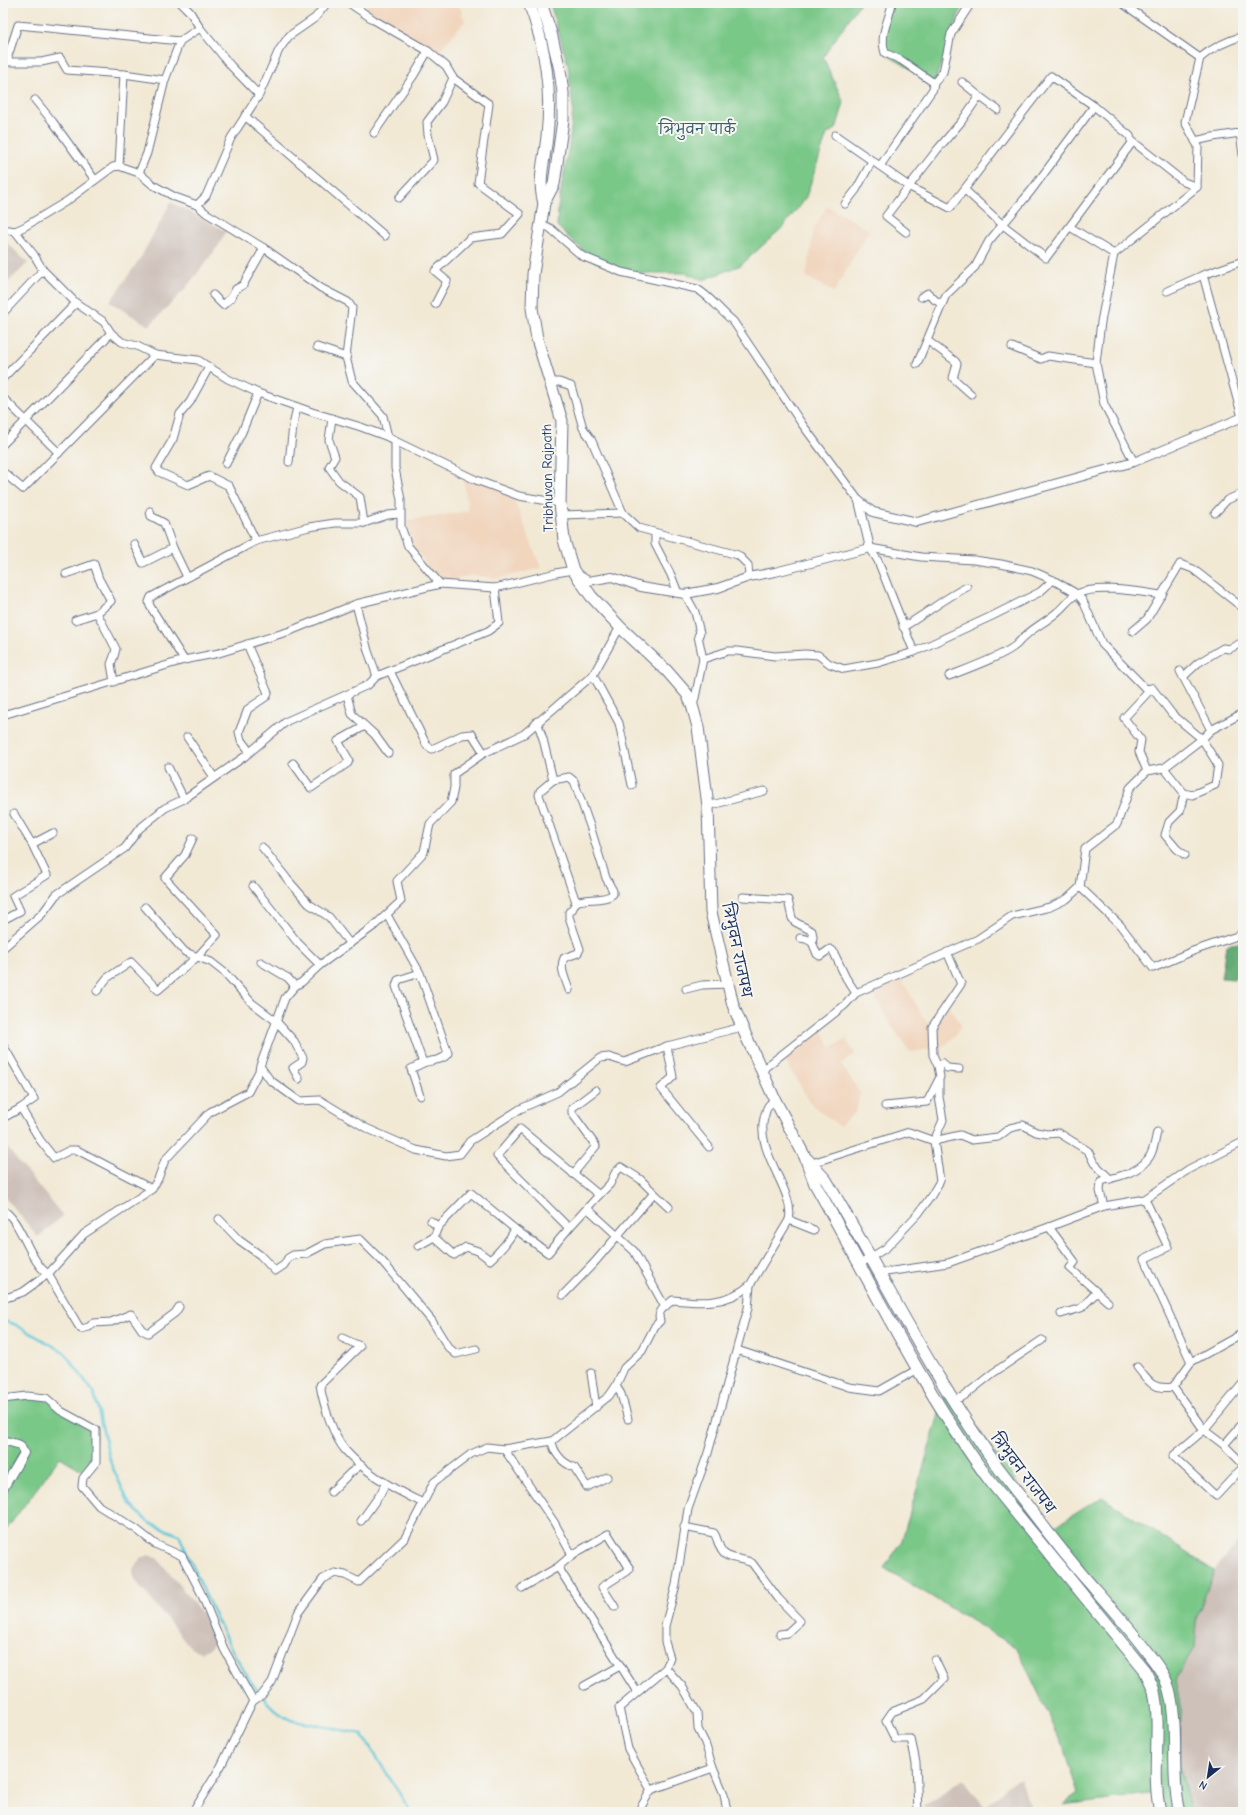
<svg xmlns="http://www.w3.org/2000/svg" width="1246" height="1815" viewBox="0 0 1246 1815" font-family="'Comic Neue','Playpen Sans Deva',sans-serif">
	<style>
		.built { fill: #f1d5bd }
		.industrial { fill: #cec1ba }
		.green { fill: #7ac888; stroke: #4a7c73 }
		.forest { fill: #63ac74; stroke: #3f6e69 }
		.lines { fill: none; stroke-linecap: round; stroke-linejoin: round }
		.stream { stroke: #5ec8da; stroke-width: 2.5 }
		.minor-casing { stroke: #667088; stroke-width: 9 }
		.tertiary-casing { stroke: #667088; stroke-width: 10 }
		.trunk-casing { stroke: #667088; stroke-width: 13 }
		.minor { stroke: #fff; stroke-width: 7 }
		.tertiary { stroke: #fff; stroke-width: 8 }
		.trunk { stroke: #fff; stroke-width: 11 }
		.labels { text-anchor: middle; stroke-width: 4; stroke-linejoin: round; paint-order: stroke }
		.park-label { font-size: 14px; fill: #385d6b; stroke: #f6f6f2 }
		.street-label { font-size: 14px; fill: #1b2f5e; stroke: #f6f6f2 }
	</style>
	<rect width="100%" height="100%" fill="#f6f6f2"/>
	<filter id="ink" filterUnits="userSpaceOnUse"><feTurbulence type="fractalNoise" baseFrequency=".025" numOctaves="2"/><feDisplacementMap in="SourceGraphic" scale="8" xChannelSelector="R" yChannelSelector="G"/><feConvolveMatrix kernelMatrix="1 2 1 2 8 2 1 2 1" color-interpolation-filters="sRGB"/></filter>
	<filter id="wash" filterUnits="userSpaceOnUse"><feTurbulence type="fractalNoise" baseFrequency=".012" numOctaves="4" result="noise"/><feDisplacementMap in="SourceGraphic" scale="16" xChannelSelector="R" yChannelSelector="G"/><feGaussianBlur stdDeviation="0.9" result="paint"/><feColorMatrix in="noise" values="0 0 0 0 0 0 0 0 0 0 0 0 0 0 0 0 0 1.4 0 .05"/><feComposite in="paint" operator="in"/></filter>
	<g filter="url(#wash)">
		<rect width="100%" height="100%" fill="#f2e9d5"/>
		<!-- built -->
		<g class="built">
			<path d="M371,3H458L465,21L436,54L361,8Z"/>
			<path d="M827,206L869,230L834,292L806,277L814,229Z"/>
			<path d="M462,470L509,486L541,568L496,579L472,575L445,582L433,574L421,556L411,544L407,521L468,511Z"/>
			<path d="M901,978L932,1032L949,1006L962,1026L947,1044L932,1049L910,1052L885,1016L871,989Z"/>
			<path d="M822,1030L831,1048L846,1039L855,1054L841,1064L860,1093L856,1112L839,1126L812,1105L785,1061Z"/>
		</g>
		<!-- industrial -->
		<g class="industrial">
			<path d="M171,202L226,231L219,245L185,289L149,326L110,302L141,257Z"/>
			<path d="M3,239L28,263L3,287Z"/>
			<path d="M3,1143L63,1216L38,1237L3,1195Z"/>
			<path d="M1243,1535V1812H1191L1179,1764L1175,1680L1195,1646L1198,1614L1214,1571Z"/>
			<path d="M149,1555L157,1558L215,1629L216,1639L210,1648L201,1652L192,1649L134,1579L133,1569L140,1559Z"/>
			<path d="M964,1779L985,1808L1008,1785L1021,1779L1031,1812H927L923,1805Z"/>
		</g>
		<!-- green -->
		<g class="green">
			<path d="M550,3H860L823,57L844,103L836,129L827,134L806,197L784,226L741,265L703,280L685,273H623L594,261L557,226L558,207L569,146L573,109L568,65Z"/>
			<path d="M887,3H963L934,83L885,53Z"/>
			<path d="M947,1387L1051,1529L1102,1497L1214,1571L1198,1614L1195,1646L1175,1680L1181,1711L1179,1764L1191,1812H1162L1157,1793L1063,1805L1078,1794L1062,1743L1017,1648L884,1568L901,1543Z"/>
			<path d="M46,1398L96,1433L87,1473L60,1457L3,1534V1399Z"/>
		</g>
		<!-- forest -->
		<path class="forest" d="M1243,942V968L1234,979L1221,978L1226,945Z"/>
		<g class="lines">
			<!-- stream -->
			<path class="stream" d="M3,1321L14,1324L64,1352L94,1393L111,1464L129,1503L149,1523L179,1535C200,1580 245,1702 291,1720C297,1722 305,1723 312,1724C329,1727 346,1731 362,1734L411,1812"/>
		</g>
	</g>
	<g filter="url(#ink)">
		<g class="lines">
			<defs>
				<g id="minor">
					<path d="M181,3L190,12L200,28"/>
					<path d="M349,3L374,20L428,51L446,66L453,78L489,104L478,183L520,214L502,234L470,238L435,271L447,281L435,304"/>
					<path d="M1122,3L1200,58L1185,122L1198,146L1197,187L1114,254L1101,322L1096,363L1104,404L1134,462"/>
					<path d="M1200,58C1213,47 1226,41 1243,36"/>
					<path d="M165,80L124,74L67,70L60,58L41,62H9L8,56L18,25L180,41"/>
					<path d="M962,82L979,96"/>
					<path d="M934,83L943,72L951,34L971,3"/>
					<path d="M35,100L53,122L95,180"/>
					<path d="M245,116L385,236"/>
					<path d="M374,133L414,75L428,51"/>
					<path d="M835,135L910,187L950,208L1051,76L1094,106L1130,136L1132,143L1046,258L1003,225L965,190"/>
					<path d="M1131,140L1184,182L1197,187"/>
					<path d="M1195,141L1213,137L1240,133L1243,155"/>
					<path d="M119,166L124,74"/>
					<path d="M880,166L933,89L934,83L901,60L885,53C879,33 889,22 892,3"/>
					<path d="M139,173L147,153L165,80L180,41L200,28L231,66L259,95"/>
					<path d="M399,198L434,160L428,135L427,122L442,102L453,78"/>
					<path d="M845,204L856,190L872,161"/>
					<path d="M197,205L206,196L231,138L259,95L279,50L289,36L315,18L327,3"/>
					<path d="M541,224L550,228L582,256L621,272L697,289C711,297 720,311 733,321L802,424L859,501"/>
					<path d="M1070,227L1114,254"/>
					<path d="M3,229L15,231L24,227L67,201L113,167L119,166L139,173L153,185L175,197L197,205L206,213L264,248L321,288L348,302L352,308L346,357L352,381L383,416L388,437"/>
					<path d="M15,231L34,255L43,270L76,303L104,322L111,333L122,342L137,346L155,355L198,360L228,379L258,393L312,412L361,427L388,437L395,441"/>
					<path d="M906,232L886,216L937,150L961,122L979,96L998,110"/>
					<path d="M1167,291L1203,275"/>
					<path d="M213,295L223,305L231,298L236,289L243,285L264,248"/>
					<path d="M921,297L928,293L935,300L942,304"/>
					<path d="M3,313L43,270"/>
					<path d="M928,341L955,361L957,364L953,378L971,394"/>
					<path d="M317,347L346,357"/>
					<path d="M1012,347L1041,359L1048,356L1096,363"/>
					<path d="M917,364L946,295L975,267L989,241L1031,191L1094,106"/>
					<path d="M209,367L190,402L180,414L173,439L156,468L159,472L188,485L209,476L229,486L256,541"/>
					<path d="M3,378L76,303"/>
					<path d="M550,382H559L571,386L583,428L591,439L623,513L639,528L738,555L748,565L749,577"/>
					<path d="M3,398L59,453"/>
					<path d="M1242,417L1203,275L1243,261"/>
					<path d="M332,418L329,440L335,457L329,467L339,481L360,497L364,523"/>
					<path d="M3,444L111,333"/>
					<path d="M289,462L293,426L297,407"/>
					<path d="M226,464L242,432L258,393"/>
					<path d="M3,472L23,489L155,355"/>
					<path d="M150,511L151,516L164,523L173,548L187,577"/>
					<path d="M1215,513L1227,500L1243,493"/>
					<path d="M561,515L623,513"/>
					<path d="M655,533V544L671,575L678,593"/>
					<path d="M134,544L143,563L173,548"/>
					<path d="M870,548L921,557L974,560L1001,564L1032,571L1053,580L1077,594L1083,601L1102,644L1146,689L1152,688L1172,714L1202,739L1218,765L1215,785L1192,795L1184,793L1164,768"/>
					<path d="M870,548L878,561L914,652"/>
					<path d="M66,574L94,564L99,579L111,601L97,613L116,649L114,656L111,664L114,682"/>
					<path d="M440,584L408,546L401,527V500L395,468V441L476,480L519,496L560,503"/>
					<path d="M685,594L695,612L700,633L698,636L703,659L695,698L692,705"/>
					<path d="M356,604L368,651L377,676"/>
					<path d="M75,620L97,613"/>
					<path d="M903,627C925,615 944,598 967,587"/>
					<path d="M1133,631L1147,619L1180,564L1193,569L1243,608"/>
					<path d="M247,644L268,693L267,696L248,709L239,732L241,740L250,752"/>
					<path d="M703,659L728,651H737L775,656L805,654L818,655L830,664L844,669L878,663L914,652L992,616L1040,592L1053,580"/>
					<path d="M184,660L150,606L149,602L151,597L256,541L309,527L335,523H364L388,515L400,514"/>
					<path d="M390,671L427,746L432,749L462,735L472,734L484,753"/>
					<path d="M593,675L619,723L632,785"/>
					<path d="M949,676C964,670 1009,654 1018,643C1031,628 1042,625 1056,613C1063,608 1069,598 1077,594C1096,584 1140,592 1162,595"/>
					<path d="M1183,677L1198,663L1223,648L1229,649L1243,642"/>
					<path d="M347,695L352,714L375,735L388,753"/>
					<path d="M3,715L184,660L219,653L290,631L356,604L440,584L495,588L556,573L573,570"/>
					<path d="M537,721L543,739L553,780L540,791L539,795L576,902L572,910L569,912V917L580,949L578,953L564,958C559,968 566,980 569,990"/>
					<path d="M1211,730L1243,713"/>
					<path d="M187,737L214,777"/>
					<path d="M293,763L311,788L348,763L349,760L338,741L365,726"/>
					<path d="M168,767L184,799"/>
					<path d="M1147,771L1139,752L1141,740L1124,718L1152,688"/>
					<path d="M553,780L569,777L574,781L590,826L606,878L613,891V894C603,902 588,897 576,902"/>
					<path d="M1184,793L1180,811L1169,822L1165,835L1177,849L1185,855"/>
					<path d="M708,806L764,791"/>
					<path d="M32,844L53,833"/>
					<path d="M262,847L288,880L309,904L329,917L350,944"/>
					<path d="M253,886L298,943L320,965"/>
					<path d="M1080,887L1120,925L1153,968L1193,951L1243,934"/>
					<path d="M743,897L788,900L792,918L795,922L812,931L813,937L812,942L817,954L820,956L830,949L833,951L846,978L856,993"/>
					<path d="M145,907L185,952L211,962L225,973L252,1003L276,1021L294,1041L303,1058L302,1062L293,1068L299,1079"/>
					<path d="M387,915L420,973L448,1053C444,1061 431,1060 423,1063L396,986L398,980L420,973"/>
					<path d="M3,920L20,911L13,896L47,875L32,844L14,814"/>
					<path d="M800,938L806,939L812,942"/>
					<path d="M3,948L42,914L56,895L125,848L139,829L165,808L184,799L244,757L287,721L368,685L377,676L488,631L499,623L495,588"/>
					<path d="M261,962L288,978L295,986"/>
					<path d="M686,989L702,985L728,984"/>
					<path d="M97,991L107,978L131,962L158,990L197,957L217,935L165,878L185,855L193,838"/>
					<path d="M3,1045L34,1099L21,1108L40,1140L54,1158L70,1150H77L152,1189"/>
					<path d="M667,1046L673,1077L661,1088L709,1147"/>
					<path d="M260,1066L270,1080L299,1101L320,1100L366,1128L416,1150L446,1156L460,1154L470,1141L520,1109L558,1092L600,1058L609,1057L625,1062L667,1046L742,1027"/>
					<path d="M938,1066L943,1063L947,1068L959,1069"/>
					<path d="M762,1070L845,1005L856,993L978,939L1012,916L1050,907L1067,899L1080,887L1085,849L1117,824L1130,788L1147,771L1164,768L1202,739L1211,730L1180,671"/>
					<path d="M420,1096L411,1069L423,1063"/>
					<path d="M885,1106L927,1102L940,1077L938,1066L933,1055L932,1027L961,984L947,952"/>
					<path d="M3,1118L21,1108"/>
					<path d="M520,1129L599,1195L569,1228L497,1156Z"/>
					<path d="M934,1141L960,1135L972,1140L998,1137L1010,1128L1023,1125L1036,1132L1047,1134L1059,1133L1088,1151L1094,1163L1110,1179"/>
					<path d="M934,1141L943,1120L939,1097V1081"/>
					<path d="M812,1163L909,1132L934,1141L940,1181L931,1196L919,1213L886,1248L860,1264"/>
					<path d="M573,1174L596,1146L572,1113V1108L596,1090"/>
					<path d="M654,1193L669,1207"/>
					<path d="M1145,1199L1168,1247L1144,1259L1191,1362L1243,1333"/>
					<path d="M1104,1206L1100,1191L1101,1181C1118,1177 1137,1173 1148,1159C1154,1152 1155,1140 1157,1132"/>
					<path d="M587,1208L634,1251L665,1307"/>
					<path d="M3,1210C21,1220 29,1261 48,1274L78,1325L81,1329L89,1327L93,1323L111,1322L131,1314L142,1330L148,1333L175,1313L179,1307"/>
					<path d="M219,1219L239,1240L260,1255L275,1271L284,1265L288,1258L293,1255L306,1254L325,1244L360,1239L382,1261L432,1321L448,1347L456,1354L476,1349"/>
					<path d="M789,1220L814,1230"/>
					<path d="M431,1221L438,1227"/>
					<path d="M1049,1227L1075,1262L1070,1268L1108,1302"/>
					<path d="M515,1229C509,1241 500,1251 490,1260L478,1251L466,1247L454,1255L434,1237L438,1227L471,1193L515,1229L548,1253L569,1228"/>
					<path d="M418,1246L434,1237"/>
					<path d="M879,1273L948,1263L1049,1227L1104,1206L1145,1199L1189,1169L1243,1142"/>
					<path d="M563,1295L594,1263L654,1193L640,1179L621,1167L615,1173L610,1184L599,1195"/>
					<path d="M3,1299L23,1292L48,1274L84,1234L152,1189L158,1179L165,1160L210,1112L248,1092L259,1071L260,1066L285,998L295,986L302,982L320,965L374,926L401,901L397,881L424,852L430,824L451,802L454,788V774L484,753L524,734L593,675L620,627"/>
					<path d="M1061,1314L1081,1308L1097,1292"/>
					<path d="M342,1338L360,1346L320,1385C323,1403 333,1436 345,1450C366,1474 395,1490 423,1503"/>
					<path d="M737,1350L849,1387L879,1391L918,1369"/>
					<path d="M1191,1362L1173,1387L1204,1430L1243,1383"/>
					<path d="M1137,1367C1149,1382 1152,1390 1173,1387"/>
					<path d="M591,1373L596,1407"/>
					<path d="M616,1386L621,1394L628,1419"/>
					<path d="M3,1399L27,1396L46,1398L61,1411L96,1430V1462L83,1478L82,1486L99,1506L136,1529L155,1544L182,1556L201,1593L224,1649L253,1701"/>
					<path d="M953,1401L964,1396L993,1373L1042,1340"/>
					<path d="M552,1441C553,1452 563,1464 574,1467L587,1487L607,1477"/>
					<path d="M1224,1445L1243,1423"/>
					<path d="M504,1449L554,1522L572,1555L558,1567L637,1692"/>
					<path d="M1243,1464L1224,1445L1204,1430L1173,1456L1216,1496L1243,1467"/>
					<path d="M331,1492L350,1473L361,1465"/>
					<path d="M361,1521L381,1493L385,1484"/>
					<path d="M684,1527L714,1533C718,1539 718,1546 722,1551C727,1560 744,1558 752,1563L778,1598L800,1621L787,1633L780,1634"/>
					<path d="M572,1555L608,1534L630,1569L602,1587L615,1607"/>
					<path d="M522,1588L558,1567"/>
					<path d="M666,1668L682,1686L697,1712L698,1729L705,1743L713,1768"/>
					<path d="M584,1686L620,1666"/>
					<path d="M651,1790L713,1768L724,1794L727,1812"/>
					<path d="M193,1812L221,1766L253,1701L262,1695L272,1682L298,1613L323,1579L335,1573L345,1575L359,1582L405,1538L434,1482L471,1454L487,1447L504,1449L552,1441L609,1396L616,1386L624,1368L642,1351L655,1326L660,1321C656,1311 666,1306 673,1300C701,1303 727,1305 750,1285L789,1220C796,1191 755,1153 764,1118C767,1108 766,1106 775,1100"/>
					<path d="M638,1812L651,1790L628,1749L619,1708L666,1668L670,1658L665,1642V1626L676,1585L688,1509L708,1453L748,1308L750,1285"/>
					<path d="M918,1812L916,1762L911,1739H895L886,1721L892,1712L924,1699L944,1679L935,1660"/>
				</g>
				<g id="tertiary">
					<path d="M859,501L873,512L917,522L1134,462L1243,417"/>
					<path d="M580,576L588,581L612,577L641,587L685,594L718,588L749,577L775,572L870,548L859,501"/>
					<path d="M3,1440L20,1445L24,1453L3,1489"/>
				</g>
				<g id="trunk">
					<path d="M529,3C545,45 552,91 547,136C545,159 537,180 544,203"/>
					<path d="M541,3L551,33L560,70L563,93V120L554,184L544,203L533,274L532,308L537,339L562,421L560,503L564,540L573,570L591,596L620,627L667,671L687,694L692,705L698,727L708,806L711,912L728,984L733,1005L742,1027L775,1100L805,1157L815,1184C872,1284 922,1389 990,1481L1145,1671C1148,1677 1152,1684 1154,1691C1162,1731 1151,1772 1160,1812"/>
					<path d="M807,1159L826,1180C884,1277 933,1379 1000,1470C1028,1506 1055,1543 1085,1578C1106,1602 1128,1626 1147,1652C1154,1661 1163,1672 1167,1683C1181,1725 1169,1770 1180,1812"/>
				</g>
			</defs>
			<!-- minor casing -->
			<use href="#minor" class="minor-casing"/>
			<!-- tertiary casing -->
			<use href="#tertiary" class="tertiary-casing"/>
			<!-- trunk casing -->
			<use href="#trunk" class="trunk-casing"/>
			<!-- minor -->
			<use href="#minor" class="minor"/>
			<!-- tertiary -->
			<use href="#tertiary" class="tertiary"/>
			<!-- trunk -->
			<use href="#trunk" class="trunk"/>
		</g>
	</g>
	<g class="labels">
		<!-- park labels -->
		<g class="park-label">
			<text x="697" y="134">त्रिभुवन पार्क</text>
		</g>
		<!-- street labels -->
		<g class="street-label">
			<text transform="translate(547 478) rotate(-91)" y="5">Tribhuvan Rajpath</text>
			<text transform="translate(737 950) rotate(78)" y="5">त्रिभुवन राजपथ</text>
			<text transform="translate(1023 1473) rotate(53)" y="5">त्रिभुवन राजपथ</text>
		</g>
	</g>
	<!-- margin -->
	<rect width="1246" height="1815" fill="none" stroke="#f6f6f2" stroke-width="16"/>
	<!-- north arrow -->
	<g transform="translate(1208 1777) rotate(210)" stroke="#f6f6f2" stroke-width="3" paint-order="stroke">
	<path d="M0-3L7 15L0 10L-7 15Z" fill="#1b2f5e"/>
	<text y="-6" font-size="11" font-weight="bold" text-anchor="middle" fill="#1b2f5e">N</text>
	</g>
</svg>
